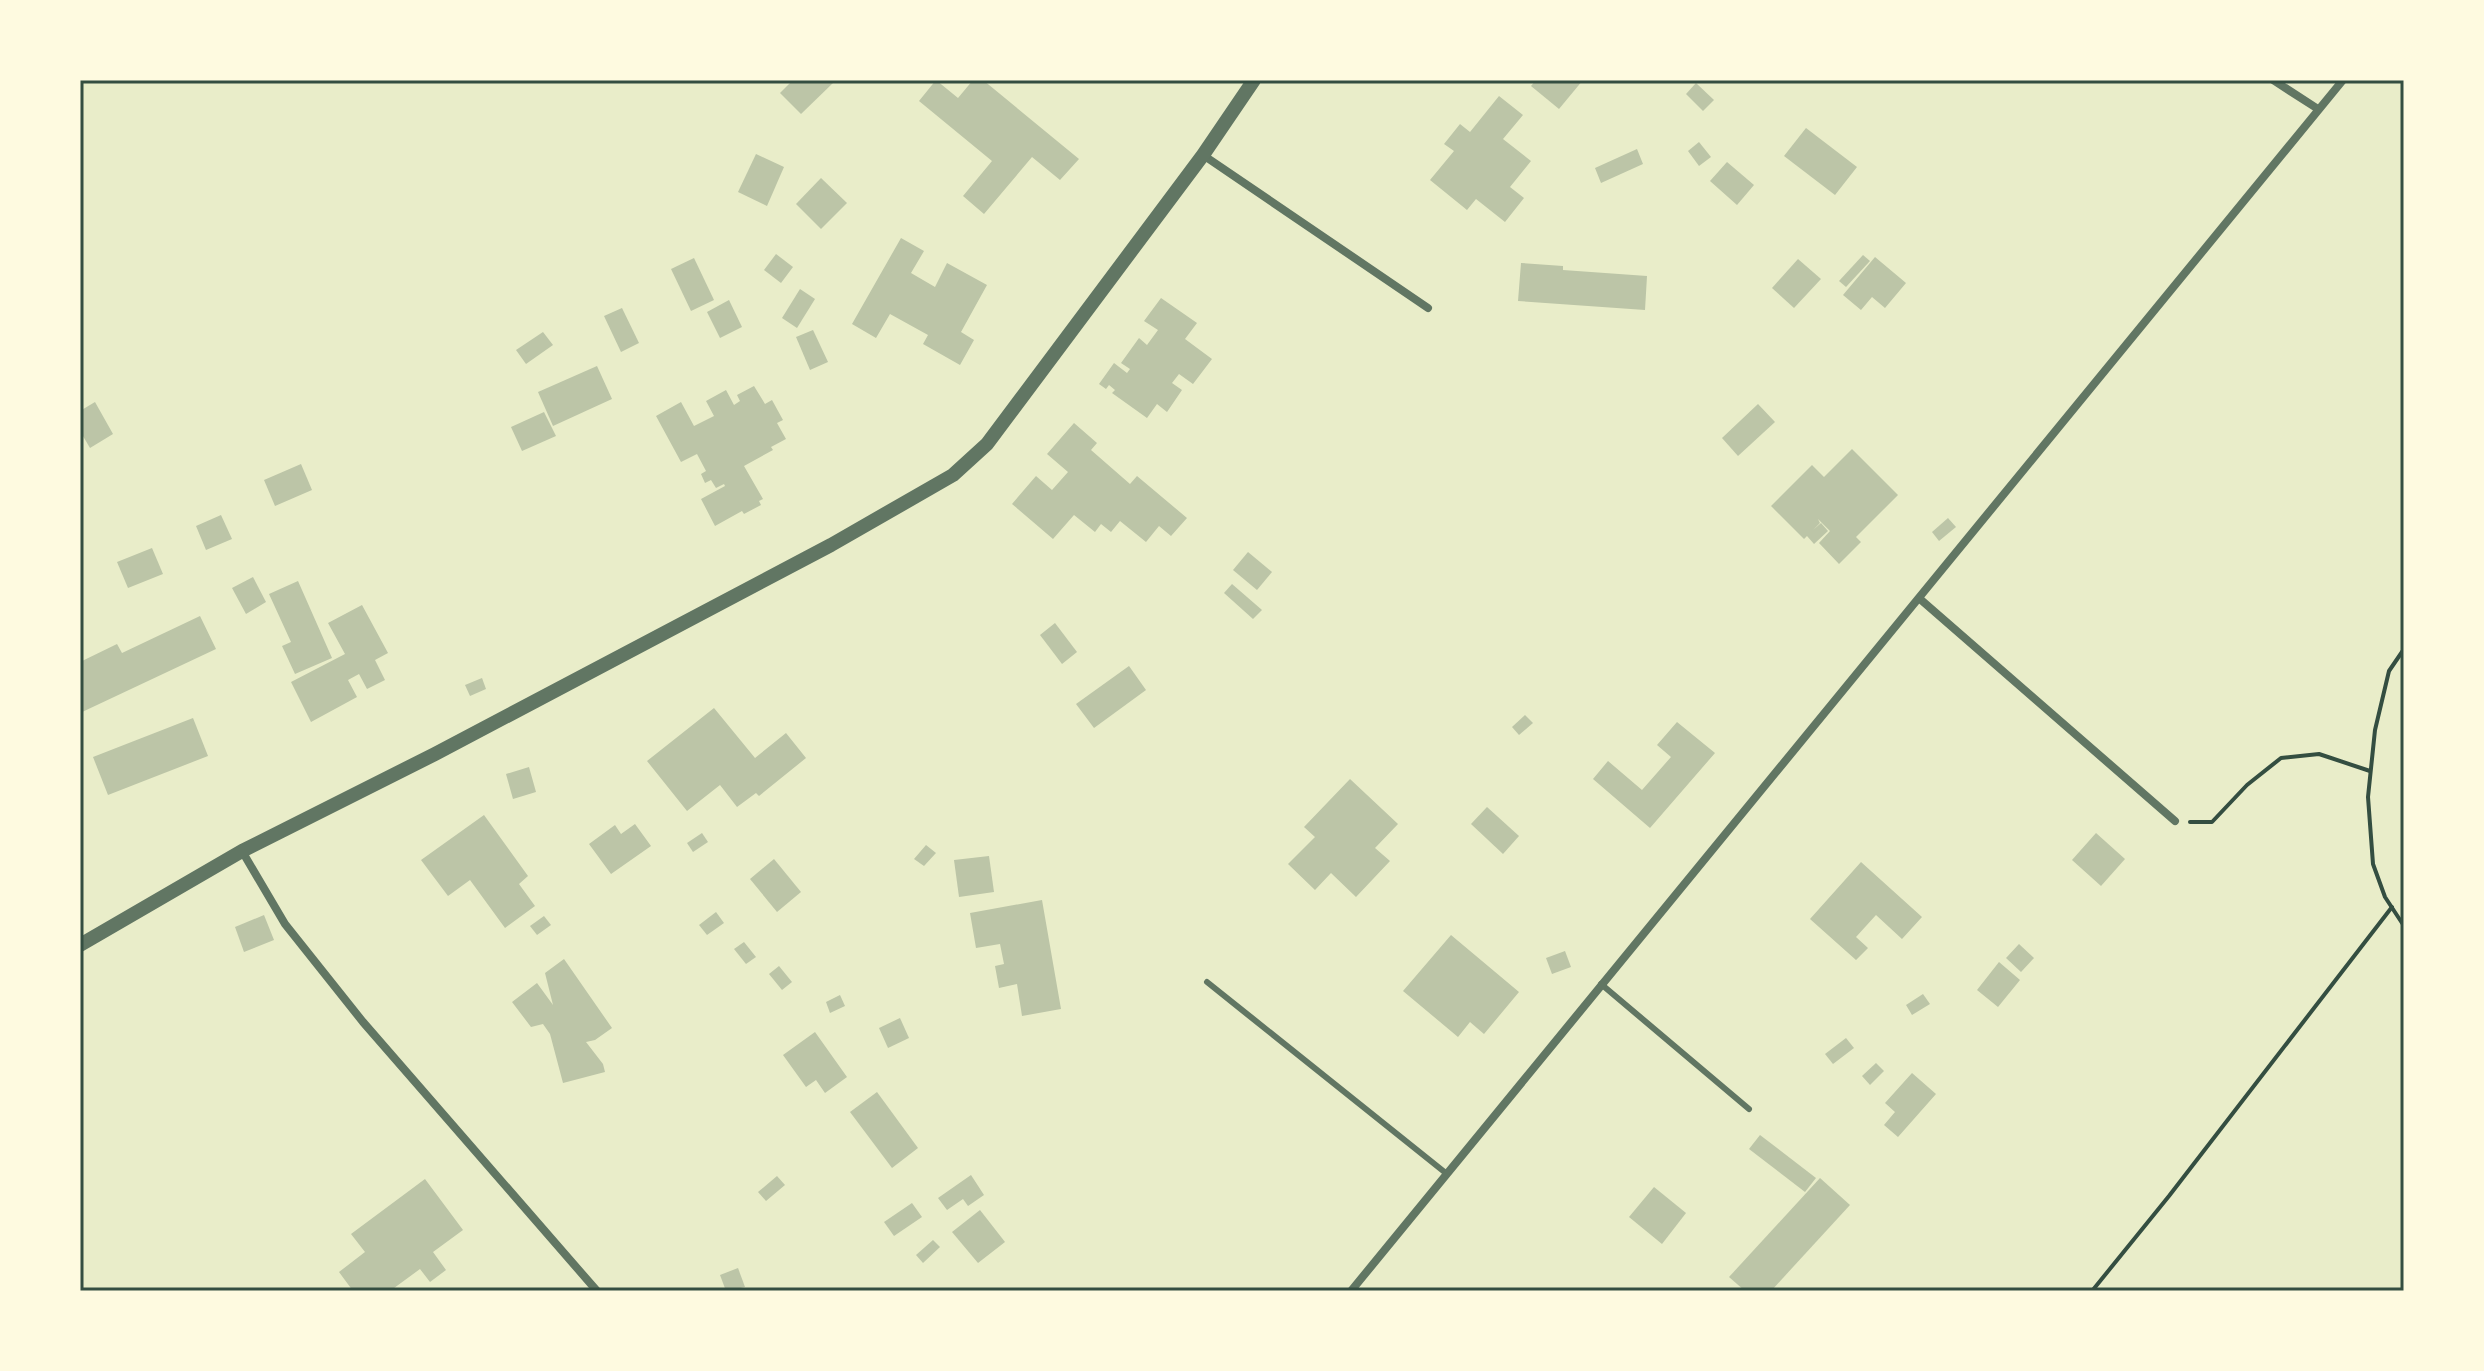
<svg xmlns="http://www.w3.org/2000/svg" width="2484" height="1371" viewBox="0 0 2484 1371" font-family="'Golos Text',sans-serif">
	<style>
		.building { fill: #bcc5a7 }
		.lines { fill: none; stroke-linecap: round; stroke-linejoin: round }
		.path { stroke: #344e41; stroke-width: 4 }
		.service { stroke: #617663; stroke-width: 6 }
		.minor { stroke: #617663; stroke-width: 8 }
		.tertiary { stroke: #617663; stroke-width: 14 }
		.neatline { fill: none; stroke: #344e41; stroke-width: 3 }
	</style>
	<rect width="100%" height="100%" fill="#e9edc9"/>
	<!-- building -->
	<g class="building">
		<path d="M793,80H830L833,83L801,114L780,93Z"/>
		<path d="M936,80L958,98L973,80H983L1079,159L1060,180L1032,157L984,214L963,196L992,161L919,101Z"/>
		<path d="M1536,80H1583L1559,109L1531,86Z"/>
		<path d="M1696,83L1714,100L1703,111L1686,94Z"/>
		<path d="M1499,96L1523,115L1503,139L1531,161L1510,187L1524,198L1505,222L1476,199L1467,210L1430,180L1454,151L1444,144L1460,124L1470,132Z"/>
		<path d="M1806,128L1857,167L1835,195L1784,156Z"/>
		<path d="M1699,142L1711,157L1699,166L1688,151Z"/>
		<path d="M1637,149L1643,164L1601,183L1595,168Z"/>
		<path d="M756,154L784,167L767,206L738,192Z"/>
		<path d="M1727,162L1754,185L1737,205L1710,181Z"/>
		<path d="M821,178L847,203L821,229L796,204Z"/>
		<path d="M901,238L924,251L911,273L935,287L947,263L987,285L961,332L974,340L960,365L923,344L928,335L890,314L876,338L852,324Z"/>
		<path d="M776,254L793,267L781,283L764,270Z"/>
		<path d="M1863,255L1870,261L1846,287L1839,281Z"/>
		<path d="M1875,257L1906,283L1885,308L1872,297L1861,310L1843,295Z"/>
		<path d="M694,258L714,300L691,311L671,269Z"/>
		<path d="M1798,259L1821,279L1794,308L1772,288Z"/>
		<path d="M1521,263L1563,266V270L1647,276L1645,310L1518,301Z"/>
		<path d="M800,289L815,299L797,328L782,318Z"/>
		<path d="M1161,298L1197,323L1185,339L1212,359L1193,384L1179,374L1172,383L1182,390L1167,412L1157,404L1147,418L1112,393L1115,390L1109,385L1106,389L1099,384L1114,363L1127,373L1130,369L1121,363L1139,338L1147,345L1158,330L1144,321Z"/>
		<path d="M729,300L742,327L720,338L707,312Z"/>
		<path d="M622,308L639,343L621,352L604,316Z"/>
		<path d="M813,330L828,362L810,370L796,337Z"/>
		<path d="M543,332L553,345L526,364L516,350Z"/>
		<path d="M597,366L612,399L553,426L538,392Z"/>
		<path d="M754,386L765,404L772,400L783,420L777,423L786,439L771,447L773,450L744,466L763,499L759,501L761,505L744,514L742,511L715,526L701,499L725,486L724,484L716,488L711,480L705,483L701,474L706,471L697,454L681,462L656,416L681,402L694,426L714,416L706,401L726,390L734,405L740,401L737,395Z"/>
		<path d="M95,402L113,434L90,448L80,431V411Z"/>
		<path d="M1758,404L1775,422L1738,456L1722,438Z"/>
		<path d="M544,412L556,436L522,451L511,427Z"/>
		<path d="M1074,423L1097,443L1091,450L1130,484L1137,476L1187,518L1171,536L1159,526L1146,542L1120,521L1111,532L1101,524L1095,532L1074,515L1053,539L1012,504L1036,476L1052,490L1068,472L1047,454Z"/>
		<path d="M1852,449L1898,495L1856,537L1861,542L1839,564L1819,543L1830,531L1818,519L1820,523L1813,530L1821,523L1828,531L1814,544L1807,536L1804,539L1771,506L1812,465L1824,477Z"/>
		<path d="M301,464L312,490L275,506L264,480Z"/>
		<path d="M221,515L232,539L206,550L196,526Z"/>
		<path d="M1948,518L1956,527L1939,541L1932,532Z"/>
		<path d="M152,548L163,574L128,588L117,562Z"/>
		<path d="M1248,552L1272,572L1257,590L1233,570Z"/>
		<path d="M253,577L266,602L246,614L232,588Z"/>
		<path d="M298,581L332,658L295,674L282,646L291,642L269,594Z"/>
		<path d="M1232,584L1262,610L1253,619L1224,593Z"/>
		<path d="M362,605L388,653L375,660L385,680L367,689L359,674L348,680L357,697L311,722L291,682L345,654L328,623Z"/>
		<path d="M200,616L216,649L80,713V662L117,644L122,653Z"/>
		<path d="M1055,623L1077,652L1062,664L1040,635Z"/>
		<path d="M1129,666L1146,690L1094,728L1076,704Z"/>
		<path d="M482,678L486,689L470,696L465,685Z"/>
		<path d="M714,708L755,758L786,733L806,758L759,796L756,793L737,807L720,785L687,811L647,761Z"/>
		<path d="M1525,715L1533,723L1519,735L1512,727Z"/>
		<path d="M193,718L208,756L108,795L93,757Z"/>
		<path d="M1677,722L1715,753L1650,828L1593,779L1608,761L1642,790L1671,757L1657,745Z"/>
		<path d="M529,767L536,792L513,799L506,774Z"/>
		<path d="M1350,779L1398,824L1375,848L1390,861L1356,897L1331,873L1315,890L1288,864L1315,837L1304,827Z"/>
		<path d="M1487,807L1519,836L1503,854L1471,824Z"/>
		<path d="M484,815L528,876L519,884L535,906L505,928L470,880L448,896L421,860Z"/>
		<path d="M635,824L651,846L611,874L589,844L615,825L621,834Z"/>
		<path d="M702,833L708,842L693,852L687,843Z"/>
		<path d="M2096,833L2125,859L2101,886L2072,860Z"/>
		<path d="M926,845L936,853L924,866L914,859Z"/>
		<path d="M989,856L994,892L959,897L954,860Z"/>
		<path d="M774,859L801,892L777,912L750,879Z"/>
		<path d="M1861,862L1922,917L1902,939L1876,915L1856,937L1868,948L1856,960L1810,919Z"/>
		<path d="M1042,900L1061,1009L1022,1016L1017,984L999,988L995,966L1004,964L1000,944L976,948L970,913Z"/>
		<path d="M716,912L724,923L707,935L699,925Z"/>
		<path d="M264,915L274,940L244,952L235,927Z"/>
		<path d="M544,916L551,925L537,935L530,926Z"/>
		<path d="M1451,935L1519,992L1484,1034L1470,1022L1458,1037L1403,991Z"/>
		<path d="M744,942L756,957L746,964L734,949Z"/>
		<path d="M2019,944L2034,958L2021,972L2006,958Z"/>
		<path d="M1565,951L1571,967L1552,974L1546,958Z"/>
		<path d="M564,959L612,1028L595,1040L586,1042L603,1064L605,1072L563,1083L550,1034L543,1024L531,1027L512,1002L537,983L553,1005L545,973Z"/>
		<path d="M1999,962L2020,980L1998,1007L1977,990Z"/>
		<path d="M779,966L792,982L782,990L769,974Z"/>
		<path d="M1923,994L1930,1004L1912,1015L1906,1005Z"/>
		<path d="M840,995L845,1006L830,1013L826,1002Z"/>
		<path d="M900,1018L909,1038L888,1048L879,1028Z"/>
		<path d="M815,1032L847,1077L825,1093L816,1080L806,1087L783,1055Z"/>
		<path d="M1846,1038L1854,1048L1833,1064L1825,1054Z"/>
		<path d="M1876,1063L1884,1071L1870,1085L1862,1076Z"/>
		<path d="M1912,1073L1936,1094L1898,1137L1884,1125L1895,1112L1885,1103Z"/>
		<path d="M877,1092L918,1148L892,1168L850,1112Z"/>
		<path d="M1760,1135L1816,1178L1805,1192L1749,1149Z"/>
		<path d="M971,1175L984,1195L968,1206L963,1199L947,1210L938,1198Z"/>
		<path d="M777,1176L785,1185L766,1201L758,1192Z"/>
		<path d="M1820,1178L1850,1205L1771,1291H1745L1729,1277Z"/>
		<path d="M425,1179L463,1230L433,1252L446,1270L430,1282L420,1269L390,1291H353L339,1272L365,1252L351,1234Z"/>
		<path d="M1654,1187L1686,1213L1662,1244L1629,1217Z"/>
		<path d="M912,1203L922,1217L894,1236L884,1222Z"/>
		<path d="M980,1210L1005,1242L978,1263L952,1232Z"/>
		<path d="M933,1240L940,1247L923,1263L916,1255Z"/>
		<path d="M738,1268L745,1287L726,1291L720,1275Z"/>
	</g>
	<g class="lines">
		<!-- path -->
		<g class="path">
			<path d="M2404,649L2389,671L2375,730L2368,797L2373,864L2385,897L2404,926"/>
			<path d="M2190,822H2212L2247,785L2281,758L2319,754L2370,771"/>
			<path d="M2092,1291L2169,1196L2392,907"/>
		</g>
		<!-- service -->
		<g class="service">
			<path d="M1207,982L1447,1174"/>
			<path d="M1601,984L1749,1109"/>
		</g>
		<!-- minor -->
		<g class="minor">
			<path d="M2273,80L2318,109"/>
			<path d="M1203,155L1428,308"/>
			<path d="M1920,599L2175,821"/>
			<path d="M242,851L285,924L363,1022L597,1291"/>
			<path d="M1351,1291L2343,80"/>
		</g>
		<!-- tertiary -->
		<path class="tertiary" d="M80,945L242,851L435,754L831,545L953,475L987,444L1203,155L1254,80"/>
	</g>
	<!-- border -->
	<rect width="2484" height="1371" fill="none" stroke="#fefae0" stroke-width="164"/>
	<rect x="82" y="82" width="2320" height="1207" class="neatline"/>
</svg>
